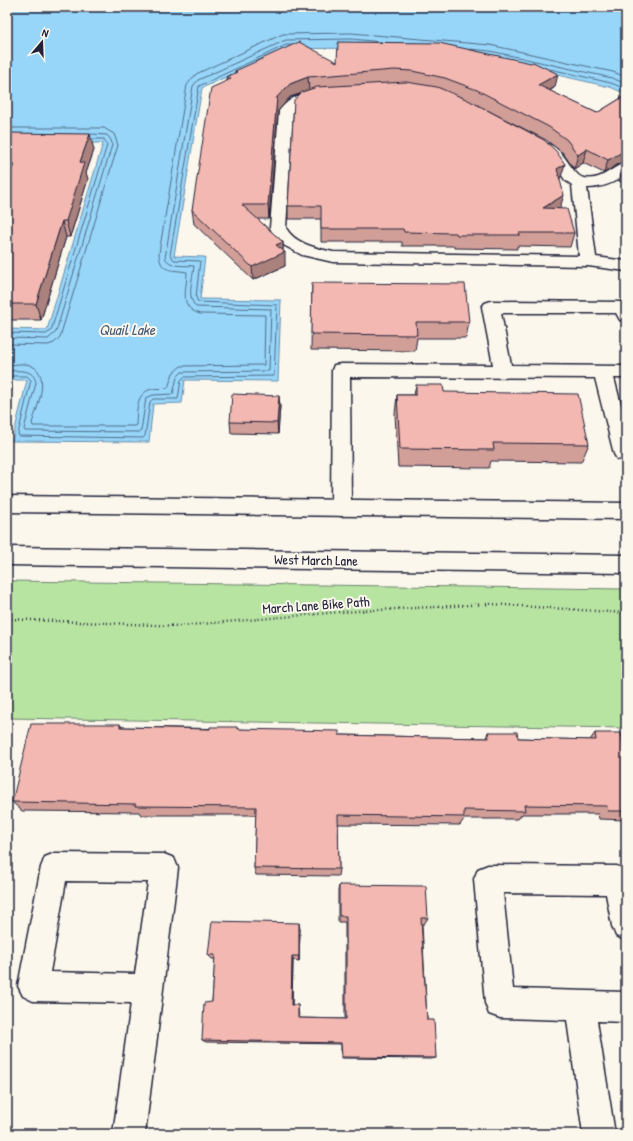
<svg xmlns="http://www.w3.org/2000/svg" width="633" height="1141" viewBox="0 0 633 1141" font-family="'Patrick Hand',sans-serif">
	<style>
		.green { fill: #b8e4a2; stroke: #6d836e }
		.water { fill: #97d6f9; stroke: #688ead }
		.lines { fill: none; stroke-linecap: round; stroke-linejoin: round }
		.shore { stroke: #516a87; stroke-width: 1 }
		.minor-casing { stroke: #22223b; stroke-width: 3 }
		.major-casing { stroke: #22223b; stroke-width: 3 }
		.path { stroke: #22223b; stroke-width: 2.5; stroke-dasharray: 1 3; stroke-linecap: butt }
		.minor { fill: #fbf7ec; fill-rule: evenodd }
		.major { fill: #fbf7ec; fill-rule: evenodd }
		.wall { fill: #d19e98; stroke: #22223b }
		.shaded-wall { fill: #aa817c; stroke: #22223b }
		.building { fill: #f3b8b1; stroke: #22223b }
		.labels { text-anchor: middle; stroke-width: 4; stroke-linejoin: round; paint-order: stroke }
		.street-label { font-size: 14px; fill: #22223b; stroke: #fbf7ec }
		.water-label { font-size: 15px; font-style: italic; fill: #455874; stroke: #fbf7ec }
	</style>
	<rect width="100%" height="100%" fill="#fbf7ec"/>
	<filter id="ink" filterUnits="userSpaceOnUse"><feTurbulence type="fractalNoise" baseFrequency=".025" numOctaves="2"/><feDisplacementMap in="SourceGraphic" scale="8" xChannelSelector="R" yChannelSelector="G"/><feConvolveMatrix kernelMatrix="1 2 1 2 8 2 1 2 1" color-interpolation-filters="sRGB"/></filter>
	<g filter="url(#ink)">
		<!-- green -->
		<path class="green" d="M7,581L626,589V728L7,718Z"/>
		<!-- water -->
		<path class="water" d="M7,7H626V94L610,87L488,59L352,48L287,49L202,88L174,256L205,257L200,299L281,300L278,381L185,380L182,403L153,404L149,442L12,441L27,380H7V329L47,330L103,143H7Z"/>
		<g class="lines">
			<!-- shore -->
			<g class="shore">
				<path d="M470,49L490,51L612,78L626,84"/>
				<path d="M550,69L611,83L626,89"/>
				<path d="M7,128H104L114,134L118,145L60,337L54,343L48,345L7,344"/>
				<path d="M7,333L46,334L51,331L107,145L104,139H92"/>
				<path d="M7,338L48,339L56,332L112,145L111,140L107,135L91,134"/>
				<path d="M7,365C15,365 25,362 32,366C51,375 37,408 32,423L33,426H134L136,425C137,412 135,393 152,389C157,388 163,389 168,388L173,373L181,366L264,365L265,315L200,314C178,307 187,290 187,272C171,269 160,273 159,253L187,85L196,74L283,34L351,33L490,45L613,72L626,77"/>
				<path d="M7,371C19,371 34,368 36,383L24,429L25,431L139,432L141,431L146,398L153,395L173,394L177,377L182,372L269,371L271,309L196,307C186,296 193,279 194,266C183,265 172,268 165,258L193,86L198,80L286,40L352,39L382,42"/>
				<path d="M7,376H27L31,380L18,434L19,436L143,438L145,436L150,402L153,399H178L181,380L184,377L274,376L277,305L198,302L196,297L200,261L174,260L170,255L199,86L286,45H291"/>
			</g>
			<defs>
				<g id="minor">
					<path d="M322,90L327,91L329,94L327,97L307,101L293,111L286,228C295,244 316,248 333,252L579,256L572,185L565,180L554,163L536,147L538,144C562,138 571,177 584,178C604,181 610,167 626,163V174C614,183 602,188 587,188L596,257L626,261V271L588,266L333,262L302,255L278,242L270,228L279,111C289,97 305,91 322,90Z"/>
					<path d="M491,301L626,302V322L620,320L616,313H501L511,365L626,366V378H614L626,424V461L617,459L614,454L595,378L350,377L351,508L348,514L341,516L334,514L331,508L332,370L334,365L341,364L493,365L482,307L485,303Z"/>
					<path d="M55,853L164,854L174,858L178,868L145,1134H113L131,1003L33,1001L23,996L18,986L41,867L45,857ZM66,881L148,882L135,974L50,972Z"/>
					<path d="M488,865L617,866L626,870V940L616,936L612,926L606,894L503,893L513,989L626,992V1022L597,1021L615,1134H583L567,1020L500,1018L489,1014L485,1003L474,879L478,869Z"/>
				</g>
				<g id="major">
					<path d="M7,496L626,503V519L7,512Z"/>
					<path d="M7,547L626,555V573L7,565Z"/>
				</g>
			</defs>
			<!-- minor casing -->
			<use href="#minor" class="minor-casing"/>
			<!-- major casing -->
			<use href="#major" class="major-casing"/>
			<!-- path -->
			<path class="path" d="M7,619L179,626L340,612L490,604L626,613"/>
			<!-- minor -->
			<use href="#minor" class="minor"/>
			<!-- major -->
			<use href="#major" class="major"/>
		</g>
		<!-- wall -->
		<g class="wall">
			<path d="M337,62L555,87L550,91L597,113L626,95V162L620,163L604,173L583,163L574,169L563,153L546,140L483,108L561,177L560,178V208H559L574,233L570,247L517,246V249L454,248V246H402V242H321V219H288V206L301,93L290,97L278,111L269,219H257L283,242V251L285,266L253,280L194,224L192,210L227,81V77L235,73V71Z"/>
			<path d="M7,133L94,150L86,173L88,179L70,237H66L41,320H7V183L8,180H7Z"/>
			<path d="M626,165V184L619,181L623,167Z"/>
			<path d="M312,283L469,322L466,338H417L415,351L311,350Z"/>
			<path d="M416,385L444,392L589,444L581,462L491,461L489,468L398,467L395,414L397,395H414Z"/>
			<path d="M280,406L278,434L231,433L230,422Z"/>
			<path d="M120,724L122,727L237,729L339,735L430,737L486,738L488,732L518,738L590,740L595,733L626,756V820L599,819L598,814H522L518,819H464L460,825L338,824L339,869L338,876L256,875L254,868L256,815H141L139,812L22,811L12,802Z"/>
			<path d="M339,885L428,918L424,924H422L427,1020L436,1058L431,1059L341,1058V1044L206,1042L202,1040L212,1002L215,959H212L208,955L300,929L299,961L293,960L292,1005H298L299,1018L345,1019V922H338V891Z"/>
		</g>
		<!-- shaded-wall -->
		<g class="shaded-wall">
			<path d="M558,74L555,87L535,99L538,85Z"/>
			<path d="M308,77L309,91L290,97L278,111L269,219L268,205L277,97L290,84Z"/>
			<path d="M90,134L94,150L86,173L88,179L70,237L66,221L80,162Z"/>
			<path d="M587,149L583,163L574,169L578,155Z"/>
			<path d="M624,150H626V162L620,163L604,173L608,160Z"/>
			<path d="M565,164L561,177L554,182L557,169Z"/>
			<path d="M564,195L560,208L540,222L543,208Z"/>
			<path d="M62,221L66,237L41,320L36,304Z"/>
			<path d="M283,242V253L285,252V266L253,280L252,267L276,245Z"/>
			<path d="M7,377L12,388L9,398L11,403L7,416Z"/>
			<path d="M279,396L280,406L278,434L277,423Z"/>
			<path d="M299,923L300,929L299,961Z"/>
			<path d="M292,956L293,960L292,1008L291,1005Z"/>
		</g>
		<!-- building -->
		<g class="building">
			<path d="M299,42L337,62L338,42L439,43L531,63L533,62L558,74L538,85L597,113L626,95V150L608,160L587,149L578,155L567,140L549,127L477,90L445,78L412,71L394,70L308,77L290,84L277,97L268,205H242L283,242L276,245L285,252L252,267L192,210L211,88L231,79L227,77L237,72L235,71Z"/>
			<path d="M406,82L437,87L468,100L544,140L556,151L565,164L557,169L564,195L543,208L567,209L574,233H519L520,235H457L456,233L404,232L403,229H321V206H288L294,100L302,92L317,87Z"/>
			<path d="M7,133L90,134L80,162L84,163L66,221H62L36,304H7V183L14,164H7Z"/>
			<path d="M312,283L465,284L469,322H416L417,335L311,334Z"/>
			<path d="M416,385H443L444,392L578,394L589,444L493,443L494,450L400,449L397,395H416Z"/>
			<path d="M232,394L279,396L277,423L230,422Z"/>
			<path d="M31,724H120V727L210,729V727H237V729L339,731V735L430,737L489,738L488,732H517L518,738L596,740L595,733H621L626,756V811H608L607,806L524,805L525,811L464,810V817L338,815L339,869L254,868L256,807L135,806L136,804L12,802Z"/>
			<path d="M339,885L426,886L428,918H421L427,1020H434L436,1058L342,1057L341,1043L202,1040L204,1003L212,1002L215,955H208L212,921L299,923V956H292L291,1005H298V1018L346,1019V916H339Z"/>
		</g>
	</g>
	<g class="labels">
		<!-- street labels -->
		<g class="street-label">
			<text transform="translate(316 560) rotate(1)" y="5">West March Lane</text>
			<text transform="translate(316 605) rotate(-4)" y="5">March Lane Bike Path</text>
		</g>
		<!-- water labels -->
		<g class="water-label">
			<text x="127" y="335">Quail Lake</text>
		</g>
	</g>
	<!-- margin -->
	<rect width="633" height="1141" fill="none" stroke="#fbf7ec" stroke-width="24"/>
	<rect x="12" y="12" width="609" height="1117" fill="none" stroke="#22223b" stroke-width="1.5" filter="url(#ink)"/>
	<!-- north arrow -->
	<g transform="translate(42 42) rotate(19)" stroke="#fbf7ec" stroke-width="3" paint-order="stroke">
	<path d="M0-3L7 15L0 10L-7 15Z" fill="#22223b"/>
	<text y="-6" font-size="11" font-weight="bold" text-anchor="middle" fill="#22223b">N</text>
	</g>
</svg>
